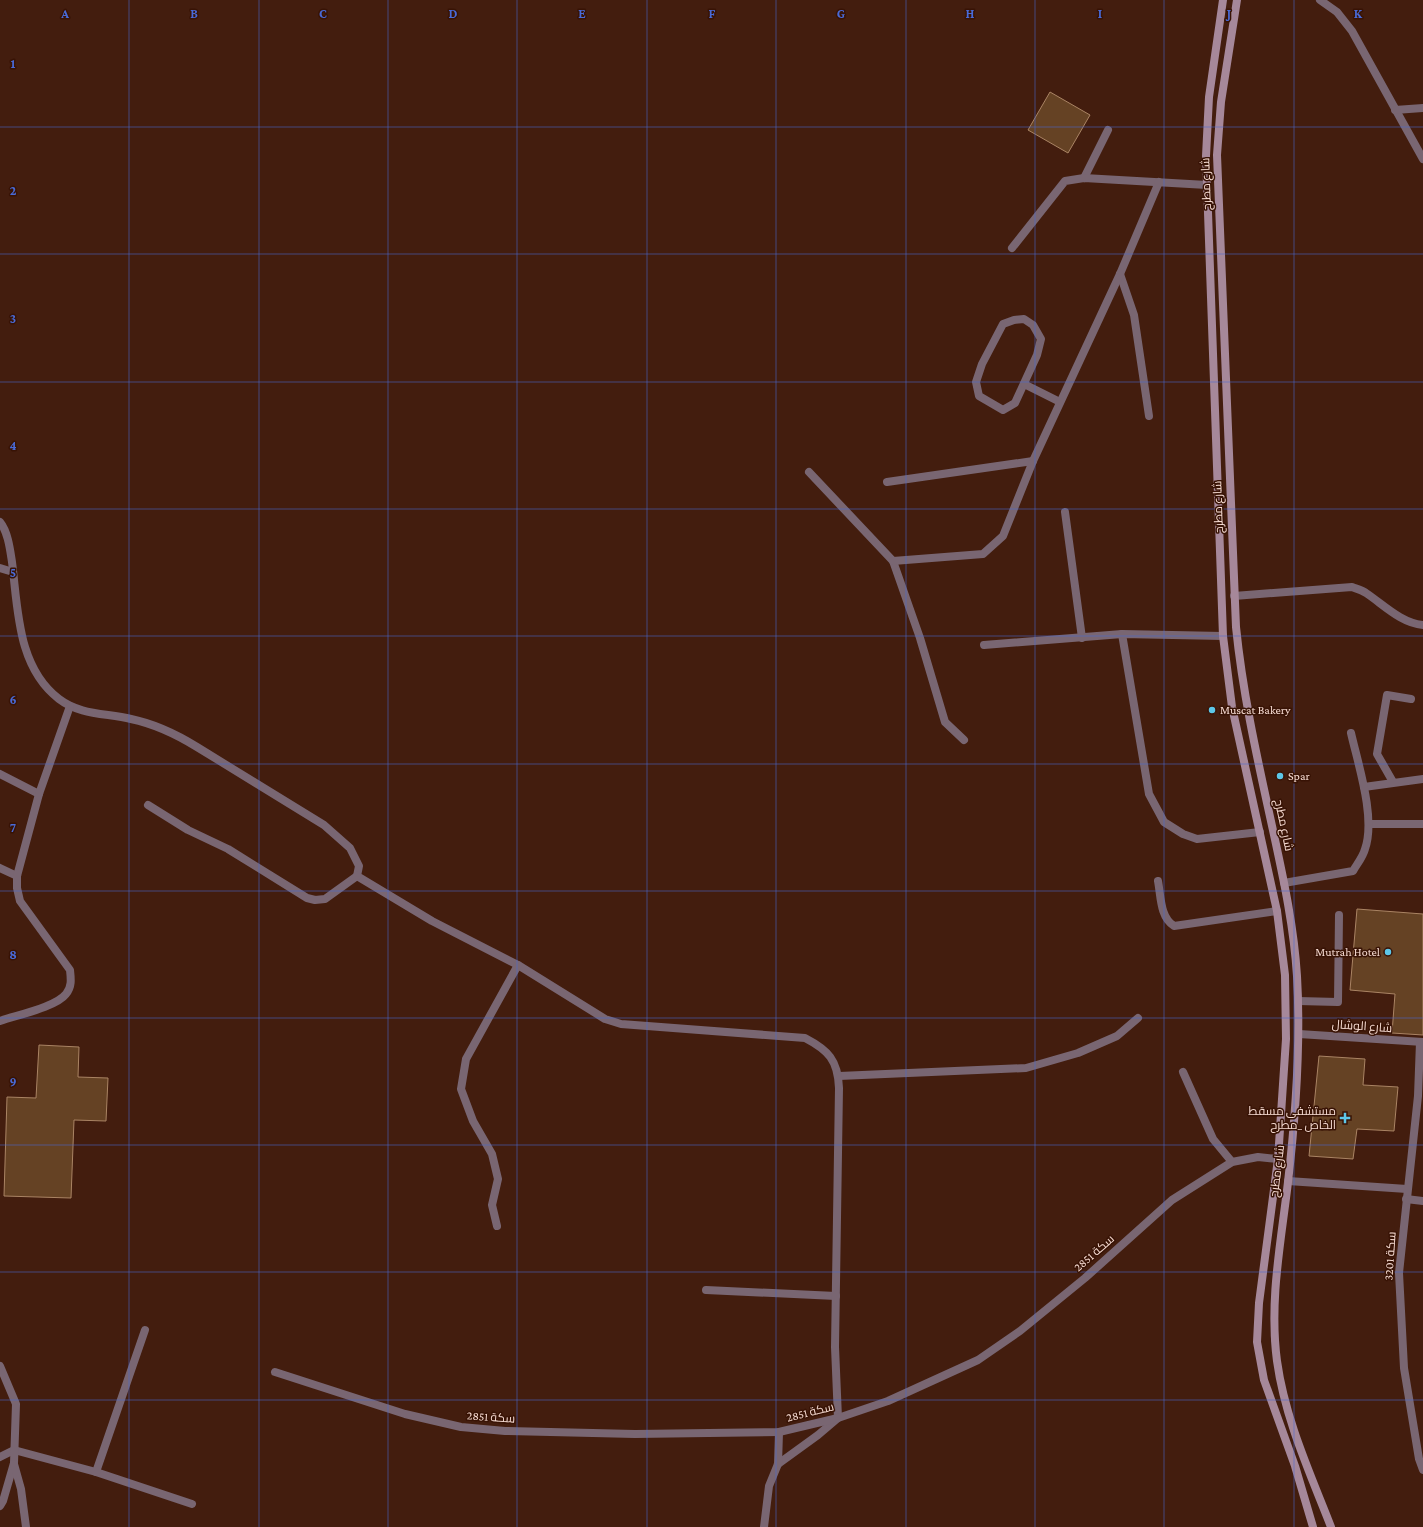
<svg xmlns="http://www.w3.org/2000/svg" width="1423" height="1527" viewBox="0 0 1423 1527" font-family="'Crimson Pro',Cairo,serif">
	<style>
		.building { fill: #654224; stroke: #aa8464 }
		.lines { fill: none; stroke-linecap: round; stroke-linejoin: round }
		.lane { stroke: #796672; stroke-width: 8 }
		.street { stroke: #796672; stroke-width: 8 }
		.secondary { stroke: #a6889a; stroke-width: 8 }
		.grid { fill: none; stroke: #496ad7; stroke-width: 1; stroke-opacity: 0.55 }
		.poi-dot { fill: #5dc7e8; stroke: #381305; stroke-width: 1.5 }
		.labels { text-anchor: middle; stroke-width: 3; stroke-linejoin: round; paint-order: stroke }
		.street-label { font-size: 12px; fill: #f7dcd3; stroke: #381305 }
		.poi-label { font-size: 12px; fill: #f7dcd3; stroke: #381305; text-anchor: start }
		.grid-label { font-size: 13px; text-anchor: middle; font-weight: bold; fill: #496ad7; stroke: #381305; stroke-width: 3; stroke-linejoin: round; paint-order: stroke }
	</style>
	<rect width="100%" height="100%" fill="#431d0e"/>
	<!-- building -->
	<g class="building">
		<path d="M1050,92L1090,115L1068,153L1028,130Z"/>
		<path d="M1357,909L1423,914V1035L1392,1033L1395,994L1350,990Z"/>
		<path d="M39,1045L79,1047L78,1077L108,1078L106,1121L74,1120L71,1198L4,1196L7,1097L36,1098Z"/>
		<path d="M1319,1056L1365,1059L1363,1085L1398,1087L1394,1131L1357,1129L1353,1159L1309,1156Z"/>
	</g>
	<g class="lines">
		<!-- lane -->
		<g class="lane">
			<path d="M1084,178L1108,130"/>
			<path d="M1120,274L1134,315L1149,416"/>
			<path d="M1024,319L1033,325L1041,339L1037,355L1015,403L1003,410L979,396L976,382L982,364L1003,324L1014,320Z"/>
			<path d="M1024,384L1060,402"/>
			<path d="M1065,512L1082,638"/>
			<path d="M1122,634L1149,794L1164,822L1183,834L1197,839L1260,832"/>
			<path d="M984,645L1122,634L1223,636"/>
			<path d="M1393,782L1377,754L1387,695L1411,699"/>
			<path d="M1364,787L1423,779"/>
			<path d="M1369,824H1423"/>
			<path d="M1158,881C1161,897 1160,917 1174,926L1277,911"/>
			<path d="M1298,1001L1338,1002L1339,915"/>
			<path d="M1183,1072L1213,1139L1232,1162"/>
			<path d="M839,1076L1026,1068L1078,1053L1117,1036L1138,1018"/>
			<path d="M1288,1181L1407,1189"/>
			<path d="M706,1290L836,1296"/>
			<path d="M0,1457L14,1450L96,1472L192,1504"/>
			<path d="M96,1472L145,1330"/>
		</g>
		<!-- street -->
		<g class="street">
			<path d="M1320,0L1337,12L1352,31L1423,159"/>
			<path d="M1395,110L1423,108"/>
			<path d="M1012,248L1065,181L1084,178L1207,185"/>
			<path d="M809,472L893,561L920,638L945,722L964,740"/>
			<path d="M887,482L1033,461"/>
			<path d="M0,522C8,532 10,549 12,562C18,608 17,667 59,699C80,715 105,713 131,719C155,724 176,734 197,747L324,825L350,848L359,866L357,876L432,921L518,965L605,1019L621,1024L805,1038C828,1050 838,1060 839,1088L835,1347L838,1418L818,1435L778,1464"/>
			<path d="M893,561L983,554L1003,536L1033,461L1120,274L1159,182"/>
			<path d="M0,568L13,572"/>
			<path d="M1234,596L1352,587C1357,589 1362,590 1366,593C1384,605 1401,623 1423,625"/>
			<path d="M0,774L39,794"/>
			<path d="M148,805L188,830L228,849L307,898L315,900L325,899L357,876"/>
			<path d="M0,868L17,876"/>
			<path d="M1284,883L1353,871C1357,864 1363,857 1365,849C1376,818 1358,764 1351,733"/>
			<path d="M0,1021C17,1015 56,1007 66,994C72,987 71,979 70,970L20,901L17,888V876L39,794L70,706"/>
			<path d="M1299,1034L1423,1042"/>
			<path d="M1420,1042L1418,1096L1399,1273L1404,1368L1419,1459L1423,1470"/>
			<path d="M1406,1199L1423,1201"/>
			<path d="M497,1226L492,1205L498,1179L492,1154L473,1121L461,1089L466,1059L518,965"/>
			<path d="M0,1366L16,1404L14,1463L3,1501L0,1506"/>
			<path d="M275,1372L405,1414L461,1427L505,1431L635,1434L779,1432L838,1418L888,1401L978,1360L1020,1331L1085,1278L1172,1200L1232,1162L1258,1157L1278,1159"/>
			<path d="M14,1464L21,1489L26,1527"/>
			<path d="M764,1527L769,1486L778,1464L779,1432"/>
		</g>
		<!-- secondary -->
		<g class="secondary">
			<path d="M1223,0L1209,97L1206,156L1223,636L1232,707L1277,911L1285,975L1286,1039L1278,1159L1259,1303L1257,1342L1264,1380L1295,1466L1313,1527"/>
			<path d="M1237,0L1221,102L1217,155L1236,627C1243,697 1259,766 1274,835C1284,881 1294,928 1297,976C1301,1045 1296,1113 1288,1182C1281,1242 1269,1301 1277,1361C1285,1419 1310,1473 1331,1527"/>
		</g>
	</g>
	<!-- grid -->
	<path class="grid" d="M129,0V1527M259,0V1527M388,0V1527M517,0V1527M647,0V1527M776,0V1527M906,0V1527M1035,0V1527M1164,0V1527M1294,0V1527M0,127H1423M0,254H1423M0,382H1423M0,509H1423M0,636H1423M0,764H1423M0,891H1423M0,1018H1423M0,1145H1423M0,1272H1423M0,1400H1423"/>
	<!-- markers -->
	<g class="poi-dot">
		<circle cx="1212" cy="710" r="4"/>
		<circle cx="1280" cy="776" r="4"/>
		<circle cx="1388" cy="952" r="4"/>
		<path d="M1343 1112h4v4h4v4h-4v4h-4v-4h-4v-4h4z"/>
	</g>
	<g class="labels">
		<!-- street labels -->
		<g class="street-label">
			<text transform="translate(1206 184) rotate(-92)" y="4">شارع مطرح</text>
			<text transform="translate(1218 507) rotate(-92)" y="4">شارع مطرح</text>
			<text transform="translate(1284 825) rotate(78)" y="4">شارع مطرح</text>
			<text transform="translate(1362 1026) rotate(4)" y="4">شارع الوشال</text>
			<text transform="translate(1277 1171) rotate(-83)" y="4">شارع مطرح</text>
			<text transform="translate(1094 1253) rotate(-41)" y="4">سكة 2851</text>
			<text transform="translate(1390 1256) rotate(-86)" y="4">سكة 3201</text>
			<text transform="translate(810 1412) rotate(-14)" y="4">سكة 2851</text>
			<text transform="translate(491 1417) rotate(4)" y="4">سكة 2851</text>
		</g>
		<!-- poi labels -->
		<g class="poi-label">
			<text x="1220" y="714">Muscat Bakery</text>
			<text x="1288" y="780">Spar</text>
			<text x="1380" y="956" text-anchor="end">Mutrah Hotel</text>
			<text x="1336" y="1115" text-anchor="end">مستشفى مسقط<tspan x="1336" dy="14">الخاص _مطرح</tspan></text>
		</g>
	</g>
	<g class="grid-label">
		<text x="65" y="18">A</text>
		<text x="194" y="18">B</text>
		<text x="323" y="18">C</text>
		<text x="453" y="18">D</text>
		<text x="582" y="18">E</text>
		<text x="712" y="18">F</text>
		<text x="841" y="18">G</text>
		<text x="970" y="18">H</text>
		<text x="1100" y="18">I</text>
		<text x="1229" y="18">J</text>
		<text x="1358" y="18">K</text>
		<text x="13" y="68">1</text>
		<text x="13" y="195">2</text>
		<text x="13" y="323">3</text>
		<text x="13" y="450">4</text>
		<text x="13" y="577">5</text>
		<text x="13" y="704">6</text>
		<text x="13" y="832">7</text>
		<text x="13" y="959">8</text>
		<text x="13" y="1086">9</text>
	</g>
</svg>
